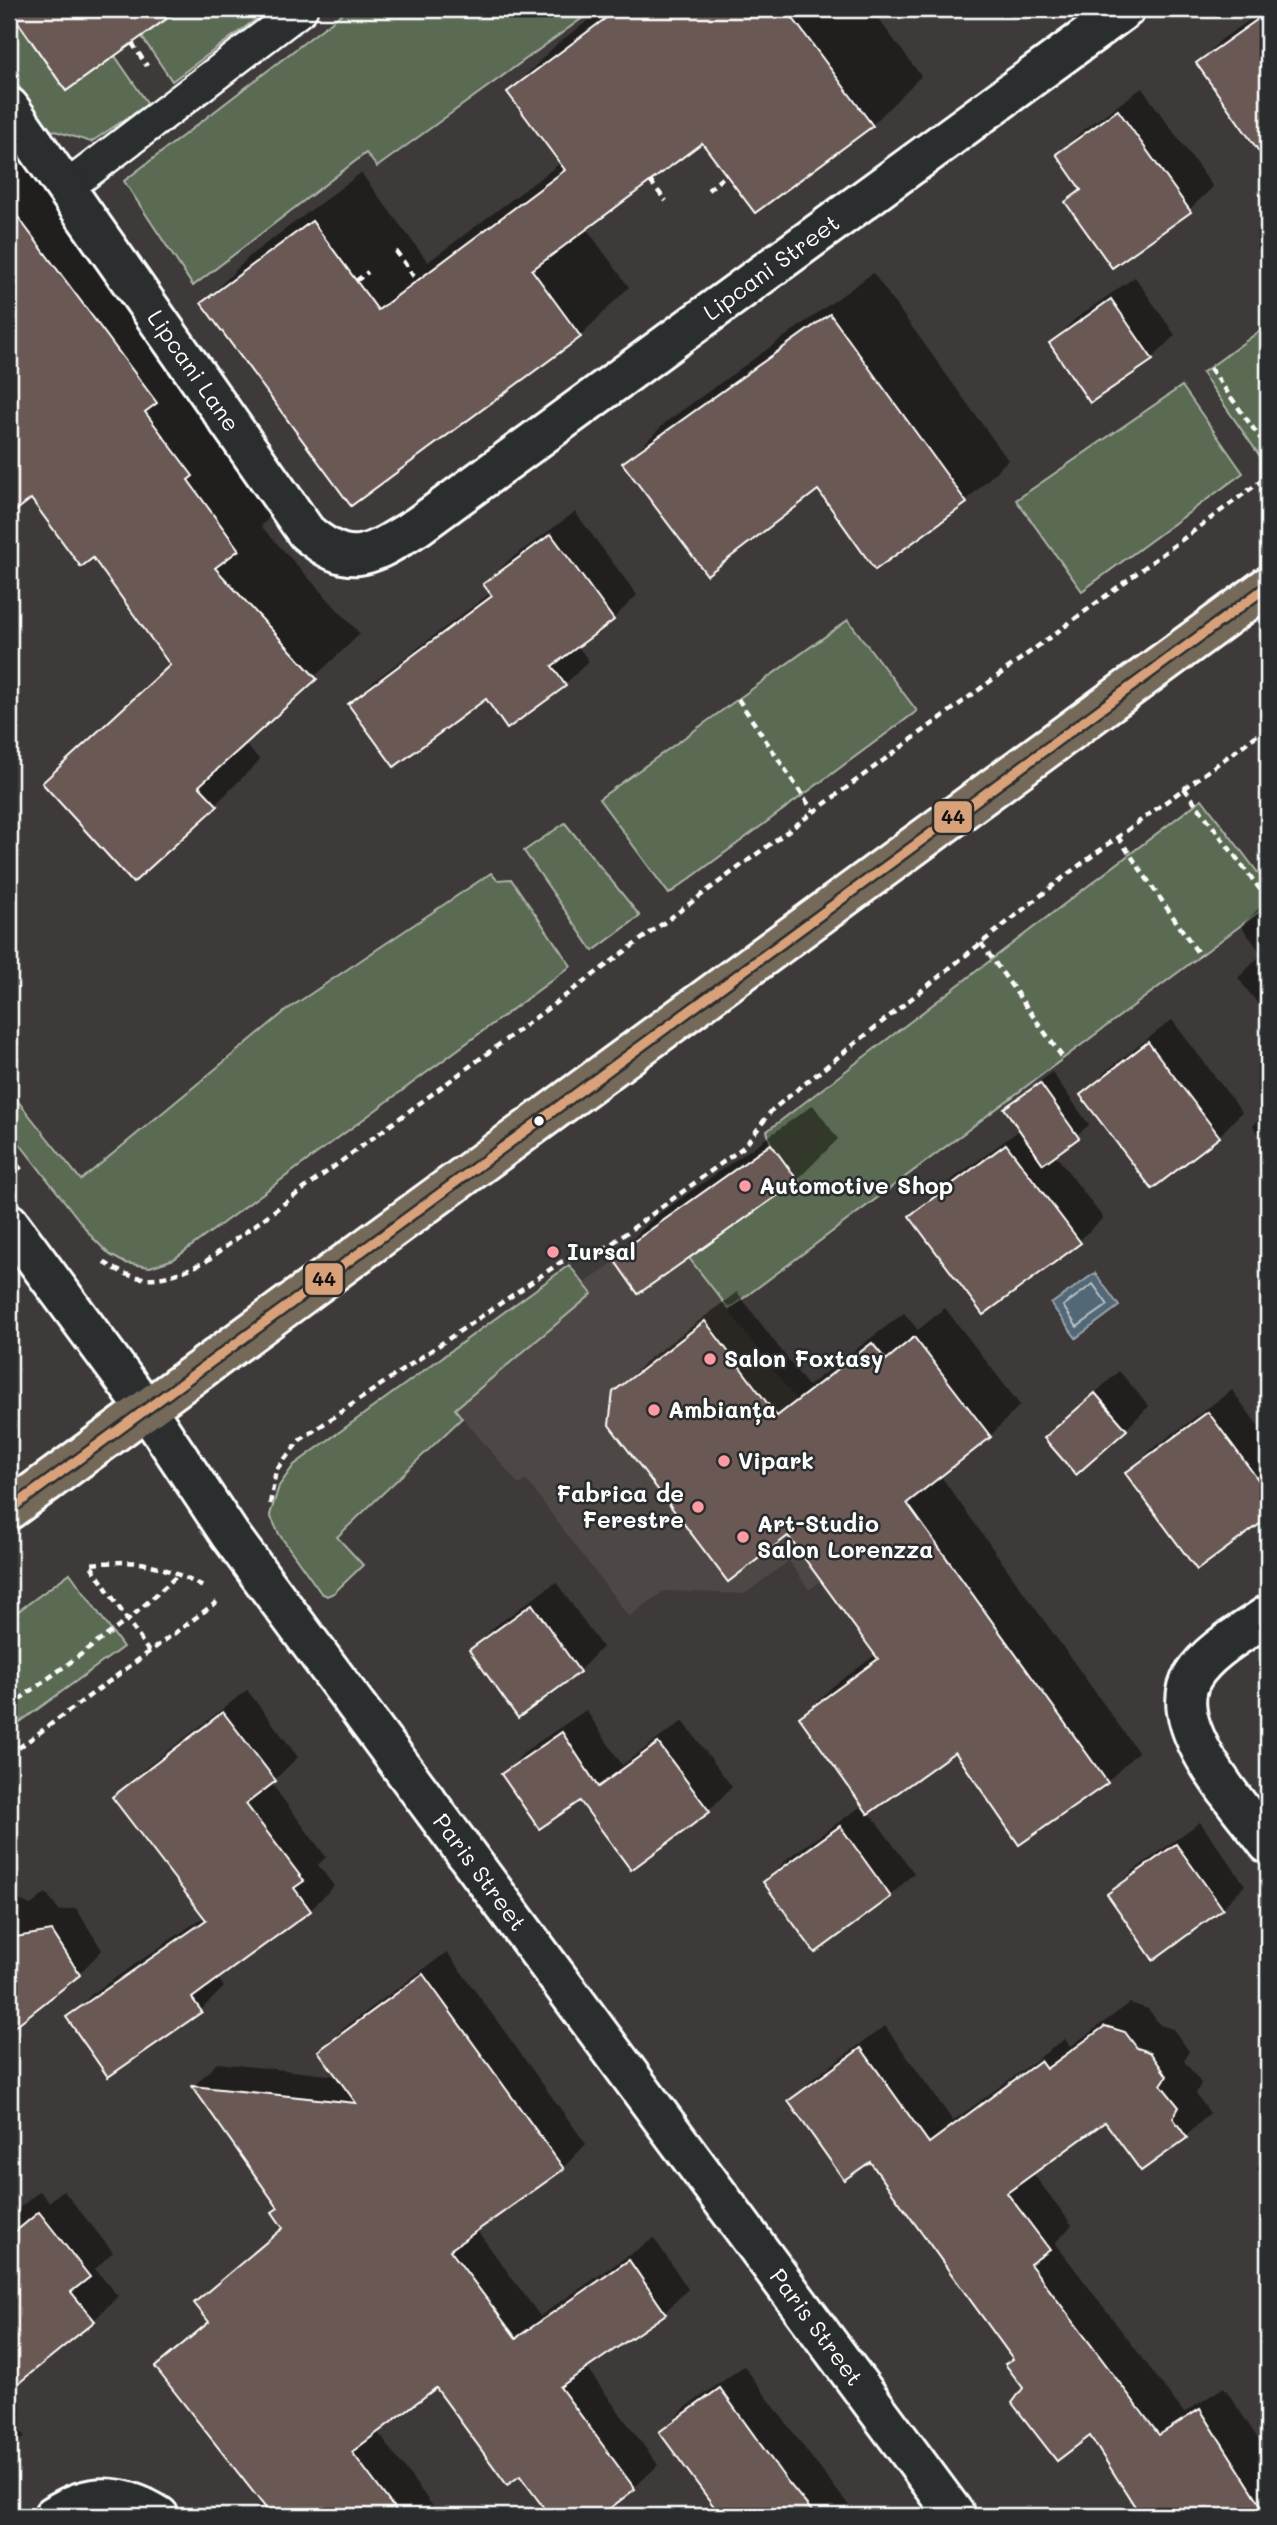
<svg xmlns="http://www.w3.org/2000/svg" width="1277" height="2525" viewBox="0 0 1277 2525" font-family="Mali,sans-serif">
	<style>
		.built { fill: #4e4745 }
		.green { fill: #5a6a52; stroke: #acb4a8; stroke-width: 2 }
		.water { fill: #536876; stroke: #98a4ad; stroke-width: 2 }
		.shadow { fill: #0007 }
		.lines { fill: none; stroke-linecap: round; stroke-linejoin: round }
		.shore { stroke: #bac3c8; stroke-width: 2 }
		.building { fill: #695853; stroke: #fff; stroke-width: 2 }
		.lane-casing { stroke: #fff; stroke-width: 37 }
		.street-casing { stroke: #fff; stroke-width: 44 }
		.secondary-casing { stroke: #fff; stroke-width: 44 }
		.primary-casing { stroke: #fff; stroke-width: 44 }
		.path { stroke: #fff; stroke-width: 4.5; stroke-dasharray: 7 5; stroke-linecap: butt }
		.lane { stroke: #2a2d2e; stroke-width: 32 }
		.street { stroke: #2a2d2e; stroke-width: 38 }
		.secondary { stroke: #2a2d2e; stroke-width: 38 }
		.primary { stroke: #746a5a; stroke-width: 38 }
		.bus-1-casing { stroke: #2a2d2e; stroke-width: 14 }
		.bus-1 { stroke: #d9a179; stroke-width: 9 }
		.bus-dot { fill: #fff; stroke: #2a2d2e; stroke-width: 2.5 }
		.poi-dot { fill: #ff9aa2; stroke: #2a2d2e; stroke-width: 2.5 }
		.labels { text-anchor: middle; stroke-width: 5; stroke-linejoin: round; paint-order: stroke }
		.street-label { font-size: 23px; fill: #fff; stroke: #2a2d2e }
		.poi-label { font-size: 23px; font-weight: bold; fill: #fff; stroke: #2a2d2e; text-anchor: start }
		.line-badge { stroke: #2a2d2e; stroke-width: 2.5 }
		.pale-badge-label { font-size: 19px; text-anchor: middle; font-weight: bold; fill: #111 }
	</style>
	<rect width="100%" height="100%" fill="#3d3a39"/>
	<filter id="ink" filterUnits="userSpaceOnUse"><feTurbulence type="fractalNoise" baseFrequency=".0143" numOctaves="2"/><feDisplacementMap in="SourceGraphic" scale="14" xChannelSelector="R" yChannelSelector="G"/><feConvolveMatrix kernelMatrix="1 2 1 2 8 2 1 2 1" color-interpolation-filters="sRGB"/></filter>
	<g filter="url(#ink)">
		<!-- built -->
		<path class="built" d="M689,1258L891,1525L809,1590L789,1561L745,1594L664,1591L629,1617L526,1480L519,1485L455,1409L591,1294L585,1283L615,1261L639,1294Z"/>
		<!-- green -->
		<g class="green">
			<path d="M181,9H253L259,17L172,81L142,37Z"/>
			<path d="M348,9H595L377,167L366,153L193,286L124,181Z"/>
			<path d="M9,10L66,91L115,56L148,104L91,142L48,129L9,72Z"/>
			<path d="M1268,325V454L1262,459L1202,373Z"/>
			<path d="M1182,386L1243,473L1082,591L1016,500Z"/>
			<path d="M848,620L917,711L669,894L599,799Z"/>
			<path d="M1202,799L1268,886V905L729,1309L689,1258L798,1181L771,1144L767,1131Z"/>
			<path d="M565,823L640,916L593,951L524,851Z"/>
			<path d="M491,873L497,880L511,879L571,966L174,1259L150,1267L125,1263L110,1255L93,1238L9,1130V1090L81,1180L288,1009Z"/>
			<path d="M569,1265L592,1294L455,1409L462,1418L337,1537L363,1565L334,1593L327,1596L321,1593L279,1534L270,1515L279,1486L294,1465Z"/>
			<path d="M70,1573L123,1647L9,1730V1618Z"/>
		</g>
		<!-- water -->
		<path class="water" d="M1095,1273L1119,1306L1076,1338L1051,1304Z"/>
		<!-- shadow -->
		<g class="shadow">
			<path d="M10,9H178L67,89Z"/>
			<path d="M604,9H871L921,76L872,125L703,140L586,228L629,287L580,336L203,303L252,254L361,173L428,262L562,162L509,92L558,43Z"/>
			<path d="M1266,9H1268V116L1247,131L1198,63L1222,39Z"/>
			<path d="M1142,88L1213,187L1189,210L1067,203L1082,188L1058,154L1082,131Z"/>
			<path d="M9,103L282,505L261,526L360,634L244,743L260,760L216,804L45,783L171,663L93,555L31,496L9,513Z"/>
			<path d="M873,273L1008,460L966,501L875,567L818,488L625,463L666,422Z"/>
			<path d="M1135,277L1175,335L1151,359L1051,343L1075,319Z"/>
			<path d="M575,512L637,595L613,619L577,645L589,661L565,684L508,726L487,697L350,704L374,681L492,592L485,584L509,560Z"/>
			<path d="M1268,899V1017L1238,978L1262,954L1241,926Z"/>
			<path d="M1172,1020L1242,1112L1219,1136L1152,1187L1083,1095L1106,1071Z"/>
			<path d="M1052,1072L1089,1125L1054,1153L1103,1218L1079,1241L912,1216L935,1192L1021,1129L1006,1108Z"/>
			<path d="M813,1105L838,1139L797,1180L614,1257L655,1217Z"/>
			<path d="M1268,1110V1148L1253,1126Z"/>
			<path d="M737,1292L808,1386L904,1313L918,1330L945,1308L1020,1405L990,1436L940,1475L1138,1752L1107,1782L955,1750L869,1812L914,1873L890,1896L765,1882L788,1858L863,1805L801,1717L832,1687L877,1654L789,1533L615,1393L646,1361Z"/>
			<path d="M1119,1371L1149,1406L1126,1429L1046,1438Z"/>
			<path d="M1232,1390L1268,1439V1516L1197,1568L1128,1473L1151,1450Z"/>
			<path d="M556,1582L602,1647L579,1671L471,1651L494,1627Z"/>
			<path d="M247,1690L298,1757L271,1783L326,1857L318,1865L334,1886L310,1910L217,1977L224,1987L201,2010L69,2018L92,1994L205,1916L114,1798L138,1774Z"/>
			<path d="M586,1710L622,1765L683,1721L732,1787L708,1811L581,1798L503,1774L527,1750Z"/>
			<path d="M1200,1822L1245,1885L1222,1908L1109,1894L1133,1871Z"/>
			<path d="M46,1893L60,1911L76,1908L102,1950L79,1974L9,2028V1896L31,1905Z"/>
			<path d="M447,1952L586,2144L563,2168L476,2229L540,2316L654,2238L688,2289L665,2312L586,2367L658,2465L634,2488L598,2516H585L573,2500L552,2516L521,2473L437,2386L377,2431L440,2516H258L254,2511L263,2502L157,2367L210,2320L196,2304L283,2226L280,2207L194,2086L217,2063L338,2076L320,2051L344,2028Z"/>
			<path d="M1130,2003L1148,2009L1160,2025L1173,2029L1189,2051L1184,2061L1201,2083L1196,2094L1210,2113L1186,2136L1141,2169L1105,2119L1032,2172L1072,2225L1055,2243L1184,2413L1224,2387L1268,2454V2516H1143L1090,2433L1025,2388L1015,2358L870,2159L791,2101L814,2078L885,2026L953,2121L1065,2039L1070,2047Z"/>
			<path d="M1268,2157V2184L1256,2169Z"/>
			<path d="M63,2190L113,2252L95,2269L118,2296L94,2320L9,2389V2216L40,2191L49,2202Z"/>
			<path d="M744,2366L811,2457L857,2516H723L662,2432L685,2408Z"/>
			<path d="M9,2417L25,2437L9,2453Z"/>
		</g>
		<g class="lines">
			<!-- shore -->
			<path class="shore" d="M1093,1284L1108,1305L1077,1327L1063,1306Z"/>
		</g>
		<!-- building -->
		<g class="building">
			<path d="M9,9H180L66,91Z"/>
			<path d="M618,9H786L873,126L755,213L702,143L532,270L581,337L351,506L201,303L312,221L378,310L565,170L507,92Z"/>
			<path d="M1268,12V164L1196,63Z"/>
			<path d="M1118,110L1191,212L1112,268L1065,202L1081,190L1056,154Z"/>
			<path d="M9,205L157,403L145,412L193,476L188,480L239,550L215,568L317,679L199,786L218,806L133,883L42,783L170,665L93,558L81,567L31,499L9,516Z"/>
			<path d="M1111,299L1153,360L1090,403L1049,343Z"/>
			<path d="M830,314L967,503L875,570L818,490L707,575L622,463Z"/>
			<path d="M551,534L614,620L552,666L566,686L507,729L486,699L394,767L348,704L492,596L483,584Z"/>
			<path d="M1148,1042L1220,1137L1152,1189L1080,1095Z"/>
			<path d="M1040,1083L1079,1138L1043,1164L1004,1108Z"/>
			<path d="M771,1144L798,1181L638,1294L612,1257Z"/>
			<path d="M1006,1144L1081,1243L983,1315L909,1216Z"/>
			<path d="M705,1321L777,1416L872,1343L886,1360L914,1337L991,1437L907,1503L1108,1783L1019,1845L955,1752L868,1814L799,1717L878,1659L788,1536L728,1582L609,1425L613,1392Z"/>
			<path d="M1095,1393L1127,1430L1076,1475L1044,1438Z"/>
			<path d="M1208,1412L1268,1493V1518L1197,1570L1125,1473Z"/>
			<path d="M532,1604L580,1672L518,1718L469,1650Z"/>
			<path d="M223,1712L276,1781L246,1804L304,1881L294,1888L311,1911L192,1998L202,2012L108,2077L66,2017L206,1920L112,1797Z"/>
			<path d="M562,1732L598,1787L658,1743L710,1812L631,1870L580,1801L539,1829L501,1774Z"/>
			<path d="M840,1826L891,1897L815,1953L763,1882Z"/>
			<path d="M1176,1844L1223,1909L1153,1960L1107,1894Z"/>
			<path d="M52,1931L80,1975L9,2031V1938Z"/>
			<path d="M423,1974L564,2169L450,2250L516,2338L629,2260L666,2314L560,2387L635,2489L600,2516H550L520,2476L507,2485L436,2388L352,2452L400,2516H272L155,2367L209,2322L194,2303L283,2228L272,2212L278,2208L192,2086L356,2103L318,2051Z"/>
			<path d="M1105,2026L1125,2032L1137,2048L1150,2052L1167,2076L1161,2085L1179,2107L1173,2118L1187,2138L1141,2171L1105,2122L1007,2193L1050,2250L1030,2264L1159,2435L1200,2409L1268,2516H1141L1090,2436L1057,2461L1012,2403L1023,2388L1005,2364L1013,2359L870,2162L844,2180L788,2101L861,2048L929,2143L1040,2061L1046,2069Z"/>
			<path d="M39,2212L90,2277L71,2292L95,2321L9,2391V2237Z"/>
			<path d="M720,2388L787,2481L816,2516H721L659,2432Z"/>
		</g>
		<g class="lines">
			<defs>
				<path id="lane" d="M66,188L301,9"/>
				<g id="street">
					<path id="s1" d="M9,107L306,532C352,572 372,554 418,526L1125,9"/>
					<path d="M1268,1615C1244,1632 1209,1650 1193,1676C1163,1724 1240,1806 1268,1844"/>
					<path d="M53,2516C88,2492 123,2493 159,2516"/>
				</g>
				<g id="secondary">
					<path id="s2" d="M9,1223L147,1410L230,1535L956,2516"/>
				</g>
				<path id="primary" d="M9,1510L1268,586"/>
			</defs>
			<!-- lane casing -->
			<use href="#lane" class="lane-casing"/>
			<!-- street casing -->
			<use href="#street" class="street-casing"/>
			<!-- secondary casing -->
			<use href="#secondary" class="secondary-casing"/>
			<!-- primary casing -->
			<use href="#primary" class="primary-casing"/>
			<!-- path -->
			<g class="path">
				<path d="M132,43L147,66"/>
				<path d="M650,181L666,201"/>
				<path d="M708,190L726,175"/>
				<path d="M396,251L417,281"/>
				<path d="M356,281L368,272"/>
				<path d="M1210,368L1268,449"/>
				<path d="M738,699L813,811"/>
				<path d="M1184,788L1268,900"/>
				<path d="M1118,837L1200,956"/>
				<path d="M981,943L1063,1058"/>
				<path d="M9,1155L24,1173"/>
				<path d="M104,1262C142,1288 167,1279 205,1262L1268,476"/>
				<path d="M9,1372L11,1370"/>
				<path d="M270,1504L276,1470L300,1440L561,1262L603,1250L745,1146L772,1110L793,1093L1069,873L1268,727"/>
				<path d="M149,1652L90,1564C144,1559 157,1563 205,1588"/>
				<path d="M9,1707L128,1620L179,1574"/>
				<path d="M9,1755L217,1602"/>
			</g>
			<!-- lane -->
			<use href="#lane" class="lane"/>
			<!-- street -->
			<use href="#street" class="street"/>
			<!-- secondary -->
			<use href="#secondary" class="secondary"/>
			<!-- primary -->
			<use href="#primary" class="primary"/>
			<defs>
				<path id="bus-1" d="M9,1510L1268,586"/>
			</defs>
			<!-- bus-1 casing -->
			<use href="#bus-1" class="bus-1-casing"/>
			<!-- bus-1 -->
			<use href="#bus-1" class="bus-1"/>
		</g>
	</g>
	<!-- markers -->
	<circle class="bus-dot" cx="539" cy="1121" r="6"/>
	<g class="poi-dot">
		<circle cx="745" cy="1186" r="7"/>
		<circle cx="553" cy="1252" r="7"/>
		<circle cx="710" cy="1359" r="7"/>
		<circle cx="654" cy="1410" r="7"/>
		<circle cx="724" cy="1461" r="7"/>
		<circle cx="698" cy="1507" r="7"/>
		<circle cx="743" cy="1537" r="7"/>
	</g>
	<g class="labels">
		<!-- street labels -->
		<g class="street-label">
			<text dy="8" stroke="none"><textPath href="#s1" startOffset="1082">Lipcani Street</textPath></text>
			<text dy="8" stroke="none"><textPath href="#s1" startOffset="322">Lipcani Lane</textPath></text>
			<text dy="8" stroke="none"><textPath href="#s2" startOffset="802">Paris Street</textPath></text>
			<text dy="8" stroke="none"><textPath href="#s2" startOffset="1368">Paris Street</textPath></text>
		</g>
		<!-- poi labels -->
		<g class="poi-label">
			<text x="759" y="1194">Automotive Shop</text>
			<text x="567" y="1260">Iursal</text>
			<text x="724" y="1367">Salon Foxtasy</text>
			<text x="668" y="1418">Ambianța</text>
			<text x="738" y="1469">Vipark</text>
			<text x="684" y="1502" text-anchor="end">Fabrica de<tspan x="684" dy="26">Ferestre</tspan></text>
			<text x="757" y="1532">Art-Studio<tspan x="757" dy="26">Salon Lorenzza</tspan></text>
		</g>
	</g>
	<g class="line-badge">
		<rect x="933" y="800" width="40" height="34" rx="7" fill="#d9a179"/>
		<rect x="304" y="1262" width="40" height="34" rx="7" fill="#d9a179"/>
	</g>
	<g class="pale-badge-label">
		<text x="953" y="824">44</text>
		<text x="324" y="1286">44</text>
	</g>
	<!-- margin -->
	<rect width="1277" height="2525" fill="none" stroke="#2a2d2e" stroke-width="35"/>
	<rect x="18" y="18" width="1242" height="2490" fill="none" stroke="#fff" stroke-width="2.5" filter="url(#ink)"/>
</svg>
